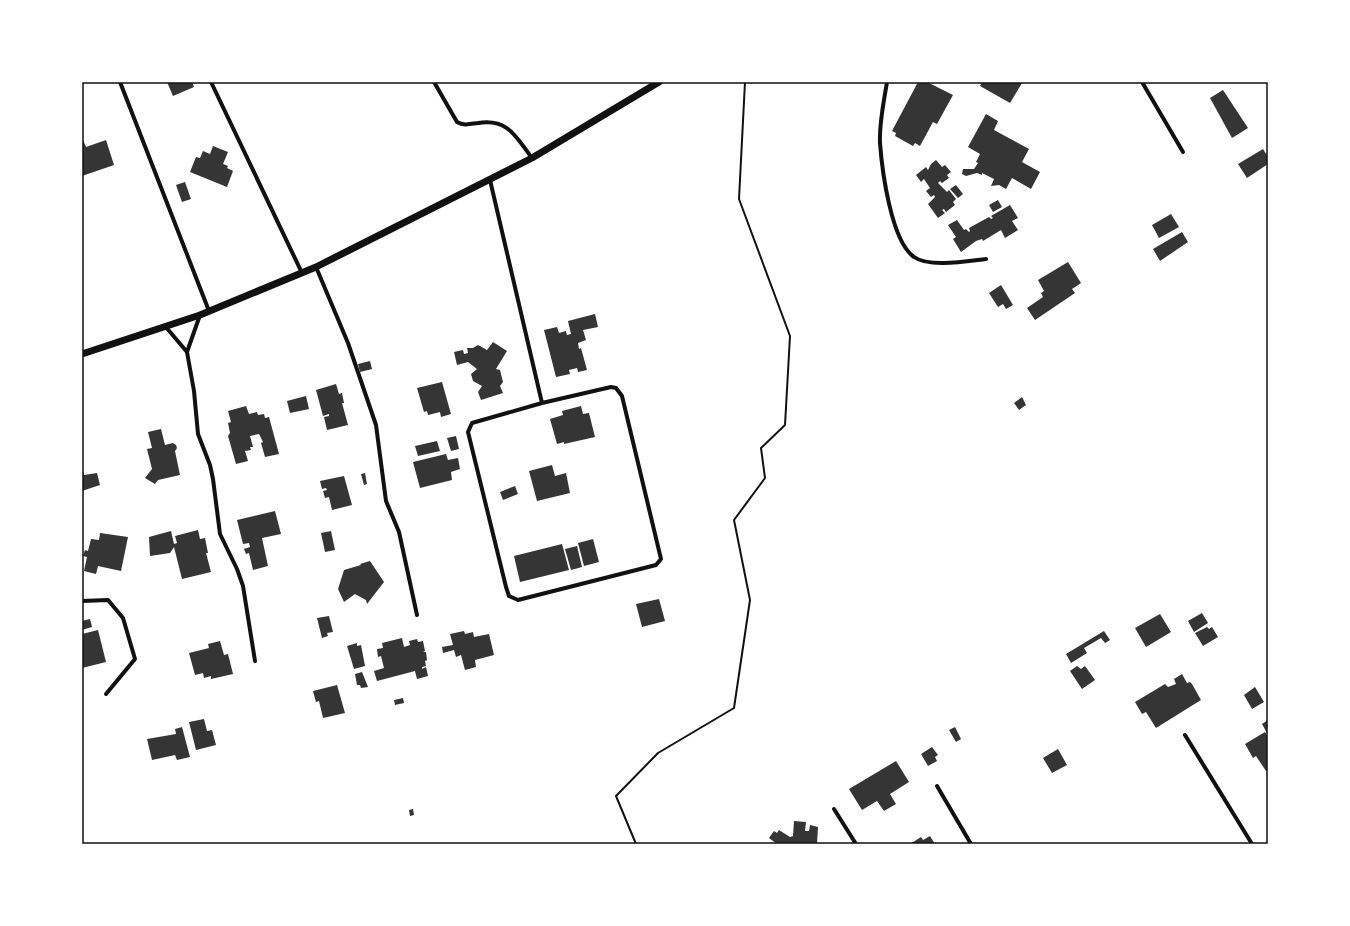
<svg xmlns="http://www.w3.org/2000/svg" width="1350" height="926" font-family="'Public Sans',sans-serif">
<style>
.building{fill:#353535}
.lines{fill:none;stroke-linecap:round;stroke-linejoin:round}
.path{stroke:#111;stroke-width:2}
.minor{stroke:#111;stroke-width:4}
.tertiary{stroke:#111;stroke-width:7}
.neatline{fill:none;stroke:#111;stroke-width:1.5}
</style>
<rect width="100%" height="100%" fill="#fff"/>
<!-- building -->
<g class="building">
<polygon points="167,82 192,82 194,87 173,96"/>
<polygon points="918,82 927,82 953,95 937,124 933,122 920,146 915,143 913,146 895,136 896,133 892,131"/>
<polygon points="982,82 1020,82 1022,83 1010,103 980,86"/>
<polygon points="1223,90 1248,128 1232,138 1210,98"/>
<polygon points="986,114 998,121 994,130 1029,149 1022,162 1040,172 1031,189 1012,178 1006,189 999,185 991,186 994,179 982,173 982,175 977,173 966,176 962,174 963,169 974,169 978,163 976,162 980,154 968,147"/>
<polygon points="83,140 86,147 106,140 114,165 82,176"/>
<polygon points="213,146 228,152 223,164 228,166 227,168 233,171 227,187 190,172 196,157 200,158 203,151 210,154"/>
<polygon points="1263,149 1268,157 1268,164 1247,178 1238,164"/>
<polygon points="936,160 942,167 945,165 951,172 947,175 949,178 942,183 940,181 938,183 947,192 949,190 956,199 953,202 955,205 946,212 944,209 942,210 945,213 938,218 928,204 935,197 934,195 931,197 926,191 930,188 924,179 921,182 916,175 926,167 928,170 931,164"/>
<polygon points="185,182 191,199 182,202 176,185"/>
<polygon points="956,185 963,194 958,198 950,189"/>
<polygon points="998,200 1002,207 993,212 989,205"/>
<polygon points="1010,205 1018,218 1012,221 1018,230 1005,238 1001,230 983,241 982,239 976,241 961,252 953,239 956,237 948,225 957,220 964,230 966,229 969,232 970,231 969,228 989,217 991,219 993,218 991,216"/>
<polygon points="1171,214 1179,227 1159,238 1152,225"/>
<polygon points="1182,232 1188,242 1160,261 1153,249"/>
<polygon points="1068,262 1081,283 1072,289 1075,293 1035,320 1027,308 1043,297 1041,293 1044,291 1038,280"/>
<polygon points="1001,285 1013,305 1006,309 1003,304 998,307 989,293"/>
<polygon points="595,314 598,327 583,330 586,340 578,343 579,349 581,348 587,370 578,372 577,368 569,370 570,374 556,377 544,330 557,327 559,333 566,331 567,335 571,334 568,321"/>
<polygon points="493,342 507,351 496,369 500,370 503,382 500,386 503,393 481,400 478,392 482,386 473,381 471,374 477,369 468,362 457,365 454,352 463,350 464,354 468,353 467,348 473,348 478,345 487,350"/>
<polygon points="370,361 372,369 360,372 358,364"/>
<polygon points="442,382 451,414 441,417 440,412 428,415 427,411 424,412 417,388"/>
<polygon points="336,384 339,394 342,393 344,403 342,403 348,425 327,430 324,417 329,416 329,414 323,416 316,390"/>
<polygon points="306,396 309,409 290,413 287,401"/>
<polygon points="1022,397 1026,405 1019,410 1014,403"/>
<polygon points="246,406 249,414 257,412 258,415 264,414 265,418 269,417 279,454 265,457 261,443 263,442 259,434 250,436 253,447 250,447 251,450 245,451 248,461 236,464 228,436 230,433 228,423 231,422 228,411"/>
<polygon points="581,406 583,414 589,413 595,437 564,444 564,442 557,444 550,419 563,415 562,411"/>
<polygon points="161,429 165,445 173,443 176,445 177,448 175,451 180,475 158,480 155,484 145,478 152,469 147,449 152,448 148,432"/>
<polygon points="456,436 459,449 451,451 447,438"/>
<polygon points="437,441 440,451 418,456 415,446"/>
<polygon points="446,454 448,460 458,458 460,469 451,472 452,480 420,488 413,462"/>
<polygon points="552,465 555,476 566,473 570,493 537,501 529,471"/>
<polygon points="82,467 84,475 97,473 100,485 82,491"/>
<polygon points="365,473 367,484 364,485 361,474"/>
<polygon points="344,476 352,505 332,510 329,497 325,498 323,491 327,490 326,488 322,489 320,481"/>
<polygon points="515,486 518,494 503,500 500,492"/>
<polygon points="275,511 281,534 262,538 268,566 253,570 249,553 246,554 244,549 250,547 249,543 243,544 237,520"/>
<polygon points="198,530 200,539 205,538 208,553 206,553 211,572 182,579 174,547 170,553 150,556 149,537 171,531 174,544 177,543 175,536"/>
<polygon points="331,531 335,550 325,552 321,533"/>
<polygon points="100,533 128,537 121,571 98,566 96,574 84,571 87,557 83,556 85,550 88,551 91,539 99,540"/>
<polygon points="593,539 599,562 584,566 578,543"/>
<polygon points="562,544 569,570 520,582 514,556"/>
<polygon points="577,546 582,567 571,570 565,549"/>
<polygon points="370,561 384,582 367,604 366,600 355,594 344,602 338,589 344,570 361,565 360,564"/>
<polygon points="659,599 665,621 642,627 636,604"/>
<polygon points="1202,613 1208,623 1194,632 1188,621"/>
<polygon points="1160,614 1171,632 1146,647 1135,628"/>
<polygon points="329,616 333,632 327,633 328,636 322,638 317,618"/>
<polygon points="90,619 92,627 82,630 82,621"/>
<polygon points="1207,627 1209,629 1212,627 1218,637 1203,646 1195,633"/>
<polygon points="98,630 106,662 82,668 82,634"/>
<polygon points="464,631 465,634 473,632 474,637 489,634 494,655 475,660 476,667 465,670 461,655 456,657 454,650 443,653 442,647 453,645 450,634"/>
<polygon points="1104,631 1110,640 1105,643 1101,638 1084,648 1087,653 1071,663 1066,654"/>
<polygon points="402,638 404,647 410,645 409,641 417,639 418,642 423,641 425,651 423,652 426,652 427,660 425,661 426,666 422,667 422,669 426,667 428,676 417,679 415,671 377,681 374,671 384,668 381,656 378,657 377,649 383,648 382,643"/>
<polygon points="220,641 224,655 228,654 233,674 211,679 211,676 204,678 203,673 195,675 189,653 209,648 208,644"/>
<polygon points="357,643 357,646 361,645 365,666 354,669 347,646"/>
<polygon points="1077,666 1081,669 1085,666 1095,680 1082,689 1070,671"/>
<polygon points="362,672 368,687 361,688 360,685 357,685 355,674"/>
<polygon points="1182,674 1187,683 1190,682 1192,684 1201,700 1156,728 1146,712 1142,714 1135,702 1165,684 1168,687 1176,684 1174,679"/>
<polygon points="337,685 345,713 323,718 319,701 316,702 313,691"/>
<polygon points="1255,687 1264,702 1252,709 1244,695"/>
<polygon points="403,698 404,703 395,705 394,700"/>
<polygon points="204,719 207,731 212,730 216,745 196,750 189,722"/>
<polygon points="1268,720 1268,735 1262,724"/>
<polygon points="182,727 190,757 177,760 175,755 152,760 147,739 176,734 175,729"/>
<polygon points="955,727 961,739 956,742 949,730"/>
<polygon points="1265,732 1268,737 1268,770 1266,771 1256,756 1253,758 1245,744"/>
<polygon points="932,747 938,755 935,757 937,761 928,766 921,754"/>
<polygon points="1058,749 1067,765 1052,773 1043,758"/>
<polygon points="896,761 909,782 890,794 896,804 884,811 877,801 862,810 849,789"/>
<polygon points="413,809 414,815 410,816 409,810"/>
<polygon points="794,821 806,822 805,831 809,831 810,825 818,827 817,844 777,844 769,838 774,831 777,833 779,830 790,837 793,836"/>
<polygon points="930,836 935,844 910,844 921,837 923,840"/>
</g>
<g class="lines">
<!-- path -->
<polyline class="path" points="636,844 616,796 658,753 734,708 750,600 734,520 765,478 761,448 785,425 790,336 739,199 745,82"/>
<!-- minor -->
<g class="minor">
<polyline points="120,82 209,311"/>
<polyline points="211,82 302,273"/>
<path d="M434 82 457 122C464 126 470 124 478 123 508 118 516 137 532 158"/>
<path d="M887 82C884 101 879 123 880 143 882 170 891 241 914 257 929 268 968 261 986 259"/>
<polyline points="1142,82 1183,152"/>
<polyline points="490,180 542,403 611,387 616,388 622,396 661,559 656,565 518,600 509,596 506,587 468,432 472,423 542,403"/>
<polyline points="316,267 348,343 376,425 386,501 399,532 417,615"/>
<polyline points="200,315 187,352 194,391 198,434 210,465 213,479 220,534 237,569 243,586 255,661"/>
<polyline points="165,326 187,352"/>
<polyline points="82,601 108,600 123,618 135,659 106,694"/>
<polyline points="1185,735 1252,844"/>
<polyline points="937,786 971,844"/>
<polyline points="834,809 856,844"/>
</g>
<!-- tertiary -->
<polyline class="tertiary" points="82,354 200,315 316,267 532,158 659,82"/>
</g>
<!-- border -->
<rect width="1350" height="926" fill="none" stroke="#ffffff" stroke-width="166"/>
<rect x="83" y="83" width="1184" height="760" class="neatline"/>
</svg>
